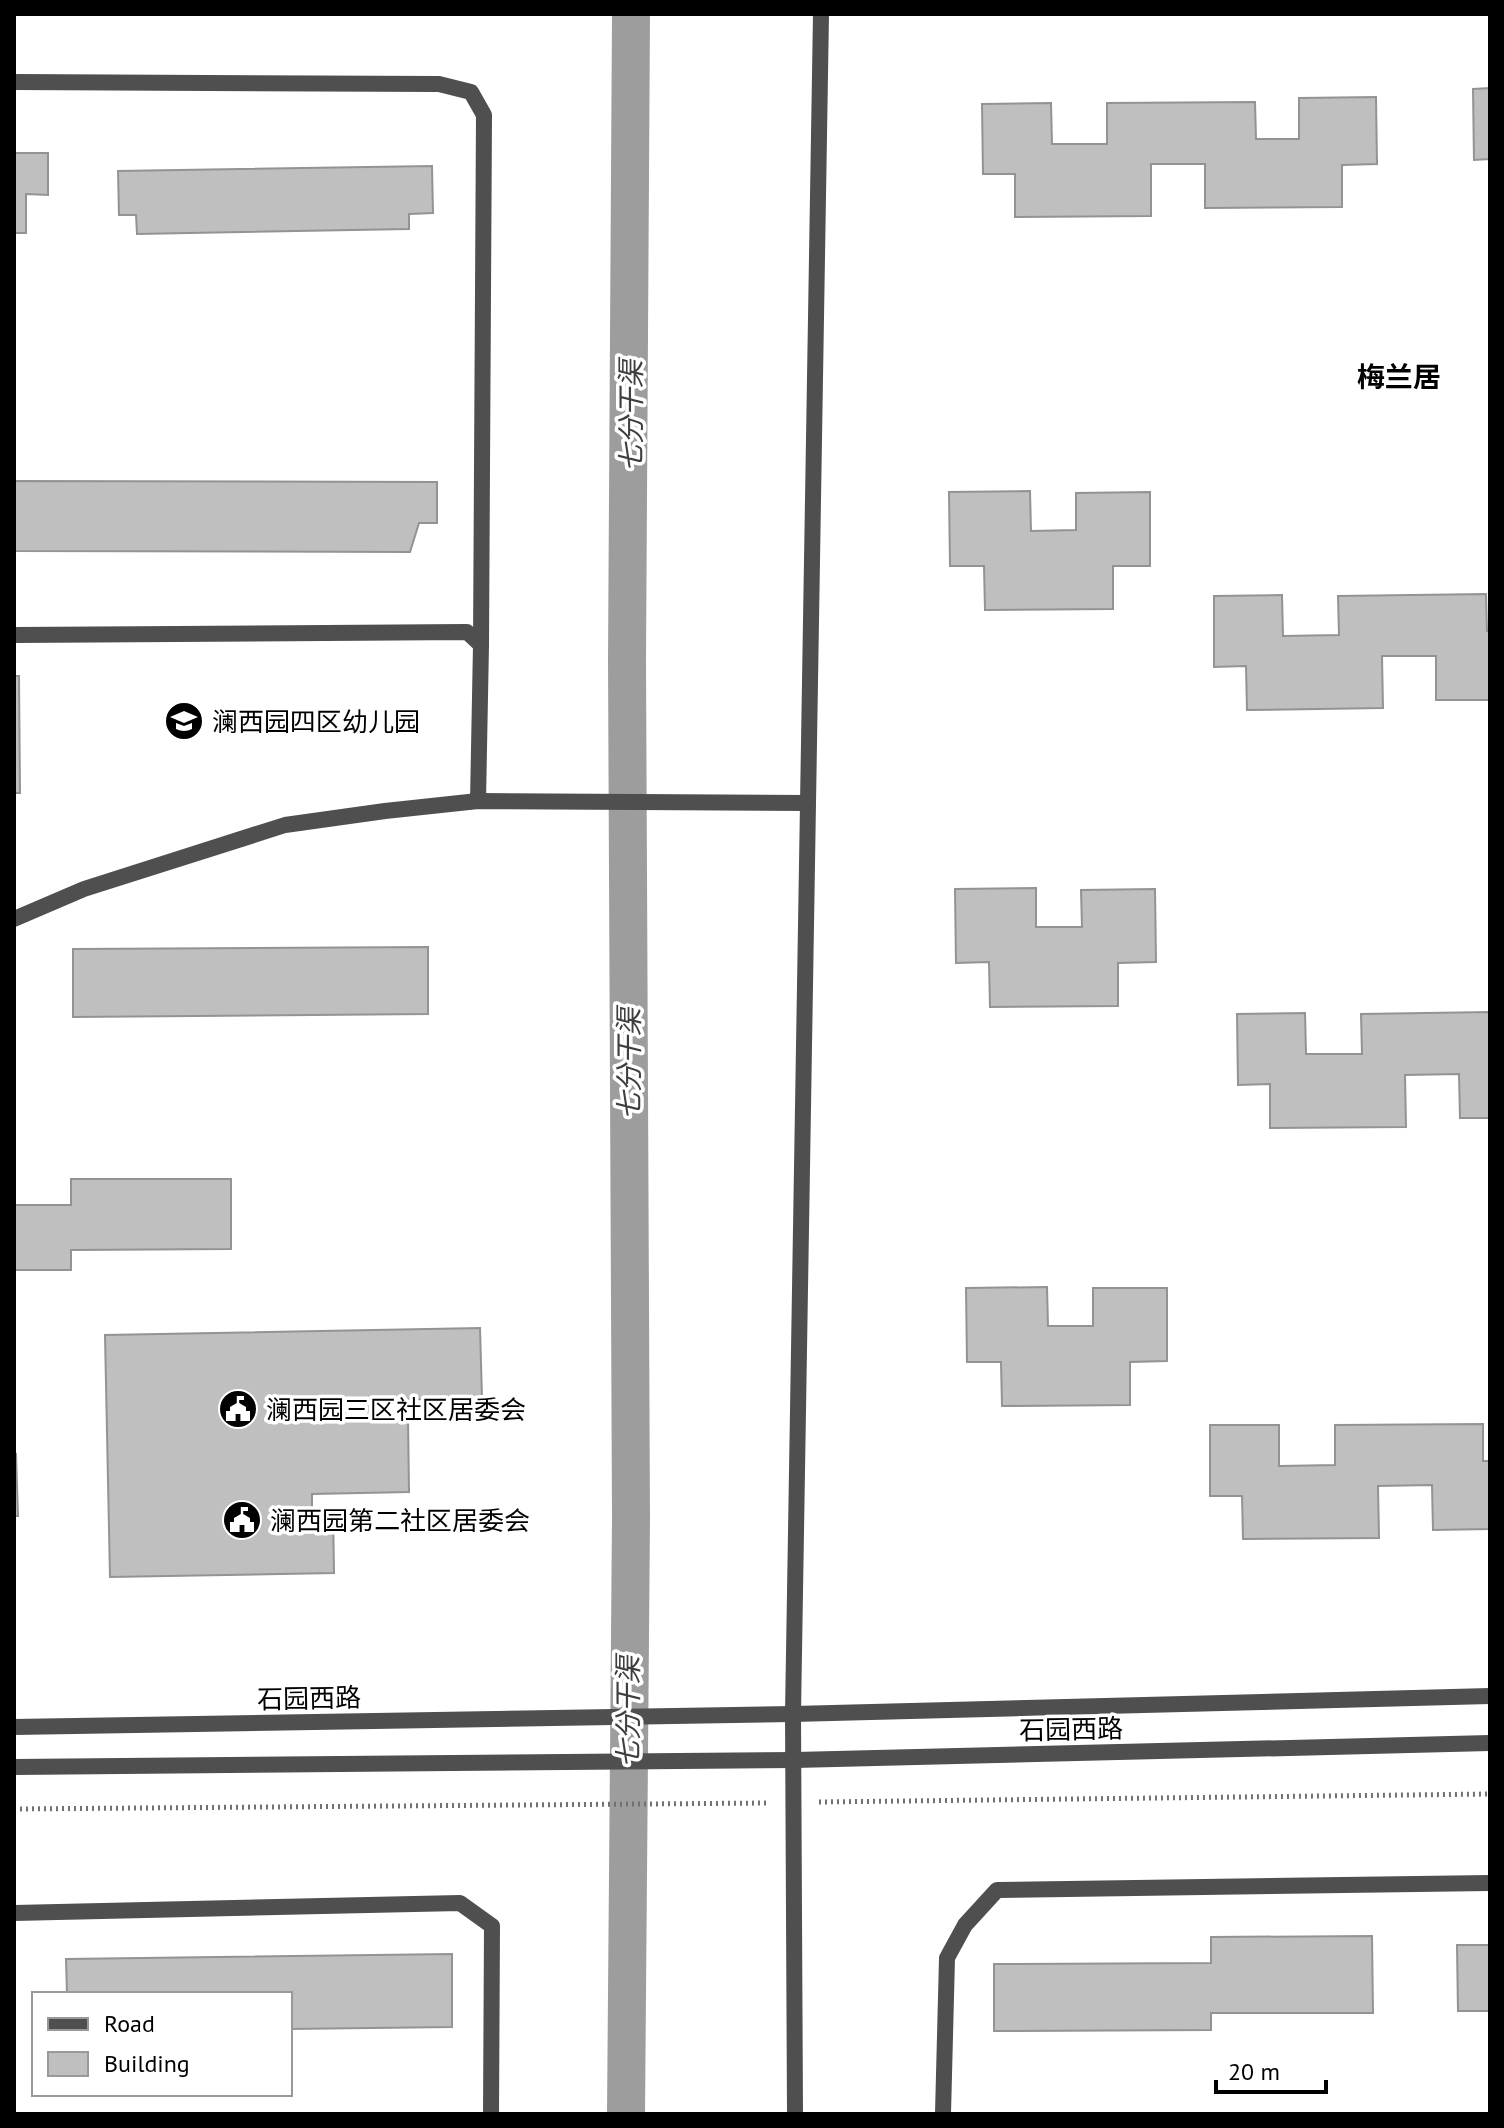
<svg xmlns="http://www.w3.org/2000/svg" width="1504" height="2128" font-family="'PT Sans','Noto Sans SC',sans-serif">
<style>
.lines{fill:none;stroke-linecap:round;stroke-linejoin:round}
.canal{stroke:#9d9d9d;stroke-width:38}
.building{fill:#bfbfbf;stroke:#939393;stroke-width:2}
.path{stroke:#717171;stroke-width:5;stroke-dasharray:2 4;stroke-linecap:butt}
.minor{stroke:#4f4f4f;stroke-width:16}
.tertiary{stroke:#4f4f4f;stroke-width:16}
.labels{text-anchor:middle;dominant-baseline:central;stroke-width:7;stroke-linejoin:round;paint-order:stroke}
.poi-label{font-size:26px;fill:#000;stroke:#fff;text-anchor:start}
.street-label{font-size:26px;fill:#000;stroke:#fff}
.neighbourhood-label{font-size:28px;font-weight:bold;fill:#000;stroke:#fff}
.water-label{font-size:28px;font-style:italic;fill:#3e3e3e;stroke:#fff}
</style>
<rect width="100%" height="100%" fill="#fff"/>
<g class="lines">
<!-- canal -->
<polyline class="canal" points="626,2114 631,1517 627,659 631,14"/>
</g>
<!-- building -->
<g class="building">
<polygon points="1490,88 1490,159 1474,160 1473,89"/>
<polygon points="1376,97 1377,164 1342,165 1342,207 1205,208 1205,164 1151,164 1151,216 1015,217 1015,174 983,174 982,104 1051,103 1052,144 1107,144 1107,103 1255,102 1256,139 1299,139 1299,98"/>
<polygon points="14,153 48,153 48,195 26,194 26,233 14,233"/>
<polygon points="432,166 433,213 409,214 409,229 137,234 136,215 119,215 118,171"/>
<polygon points="14,481 437,482 437,523 419,523 410,552 14,551"/>
<polygon points="1030,491 1031,531 1076,530 1076,493 1150,492 1150,566 1113,566 1113,609 985,610 984,566 950,566 949,492"/>
<polygon points="1486,594 1487,631 1490,631 1490,700 1436,700 1436,656 1382,656 1383,708 1247,710 1246,666 1214,667 1214,596 1282,595 1283,636 1339,635 1338,596"/>
<polygon points="14,676 19,676 20,793 14,793"/>
<polygon points="1036,888 1036,927 1082,927 1081,890 1155,889 1156,962 1118,963 1118,1006 990,1007 989,962 956,963 955,889"/>
<polygon points="428,947 428,1014 73,1017 73,949"/>
<polygon points="1490,1012 1490,1118 1460,1118 1459,1074 1405,1075 1406,1127 1270,1128 1270,1084 1238,1085 1237,1014 1305,1013 1306,1054 1362,1054 1361,1014"/>
<polygon points="71,1179 231,1179 231,1249 71,1250 71,1270 14,1270 14,1205 71,1205"/>
<polygon points="1047,1287 1048,1326 1093,1326 1093,1288 1167,1288 1167,1361 1130,1362 1130,1405 1002,1406 1001,1362 967,1362 966,1288"/>
<polygon points="480,1328 482,1398 382,1400 383,1418 408,1418 409,1492 312,1494 312,1513 333,1512 334,1573 110,1577 105,1335"/>
<polygon points="1483,1424 1483,1461 1490,1461 1490,1529 1433,1530 1432,1485 1378,1486 1379,1538 1243,1539 1242,1496 1210,1496 1210,1425 1279,1425 1279,1466 1335,1465 1335,1425"/>
<polygon points="14,1454 16,1454 18,1516 14,1516"/>
<polygon points="1372,1936 1373,2013 1211,2013 1211,2030 994,2031 994,1964 1211,1963 1211,1937"/>
<polygon points="1457,1945 1490,1945 1490,2011 1458,2011"/>
<polygon points="452,1954 452,2027 290,2029 290,1994 67,1994 66,1959"/>
</g>
<g class="lines">
<!-- path -->
<g class="path">
<polyline points="819,1802 1490,1794"/>
<polyline points="14,1809 769,1803"/>
</g>
<!-- minor -->
<g class="minor">
<polyline points="14,82 439,84 471,92 484,115 481,645"/>
<polyline points="14,635 467,632 481,645 478,801"/>
<polyline points="14,919 84,889 285,825 385,811 478,801 808,803"/>
<polyline points="14,1913 460,1903 492,1926 491,2114"/>
<polyline points="943,2114 947,1958 965,1925 997,1890 1490,1883"/>
</g>
<!-- tertiary -->
<g class="tertiary">
<polyline points="14,1727 793,1714 1490,1696"/>
<polyline points="14,1767 795,1760 1490,1743"/>
<polyline points="795,2114 793,1714 821,14"/>
</g>
</g>
<!-- icons -->
<defs>
<g id="school-disc" transform="scale(2)"><circle r="9.5" fill="#000" stroke="#fff"/><path d="M0-5L7-2L0 1L-7-2ZM-4 1L0 2.5L4 1V4Q0 6-4 4Z" fill="#fff"/></g>
<g id="civic-disc" transform="scale(2)"><circle r="9.5" fill="#000" stroke="#fff"/><path d="M-.6-6.5H3V-4.5H.6V-3L4-1V1h2V6H-6V1h2V-1L-.6-3ZM-1.2 2.5V6h2.4V2.5Z" fill="#fff"/></g>
</defs>
<g fill-rule="evenodd">
<use href="#school-disc" x="184" y="721"/>
<use href="#civic-disc" x="238" y="1409"/>
<use href="#civic-disc" x="242" y="1520"/>
</g>
<g class="labels">
<!-- poi labels -->
<g class="poi-label">
<text x="212" y="721">澜西园四区幼儿园</text>
<text x="266" y="1409">澜西园三区社区居委会</text>
<text x="270" y="1520">澜西园第二社区居委会</text>
</g>
<!-- street labels -->
<g class="street-label">
<text transform="translate(309 1698) rotate(-1)">石园西路</text>
<text transform="translate(1071 1729) rotate(-1)">石园西路</text>
</g>
<!-- neighbourhood labels -->
<g class="neighbourhood-label">
<text x="1399" y="376">梅兰居</text>
</g>
<!-- water labels -->
<g class="water-label">
<text transform="translate(630 416) rotate(-90)">七分干渠</text>
<text transform="translate(628 1064) rotate(-90)">七分干渠</text>
<text transform="translate(627 1712) rotate(-90)">七分干渠</text>
</g>
</g>
<!-- border -->
<rect width="1504" height="2128" fill="none" stroke="#000000" stroke-width="32"/>
<!-- legend -->
<rect x="32" y="1992" width="260" height="104" fill="#ffffff" stroke="#999999" stroke-width="2"/>
<rect x="48" y="2018" width="40" height="12" fill="#4f4f4f" stroke="#999999" stroke-width="2"/>
<text x="104" y="2032" font-size="24" fill="#000000">Road</text>
<rect x="48" y="2052" width="40" height="24" fill="#bfbfbf" stroke="#999999" stroke-width="2"/>
<text x="104" y="2072" font-size="24" fill="#000000">Building</text>
<!-- scale -->
<path d="M1216 2080v12h110v-12" fill="none" stroke="#000000" stroke-width="4"/>
<text x="1228" y="2080" font-size="24" fill="#000000" stroke="#ffffff" stroke-width="6" paint-order="stroke">20 m</text>
</svg>
